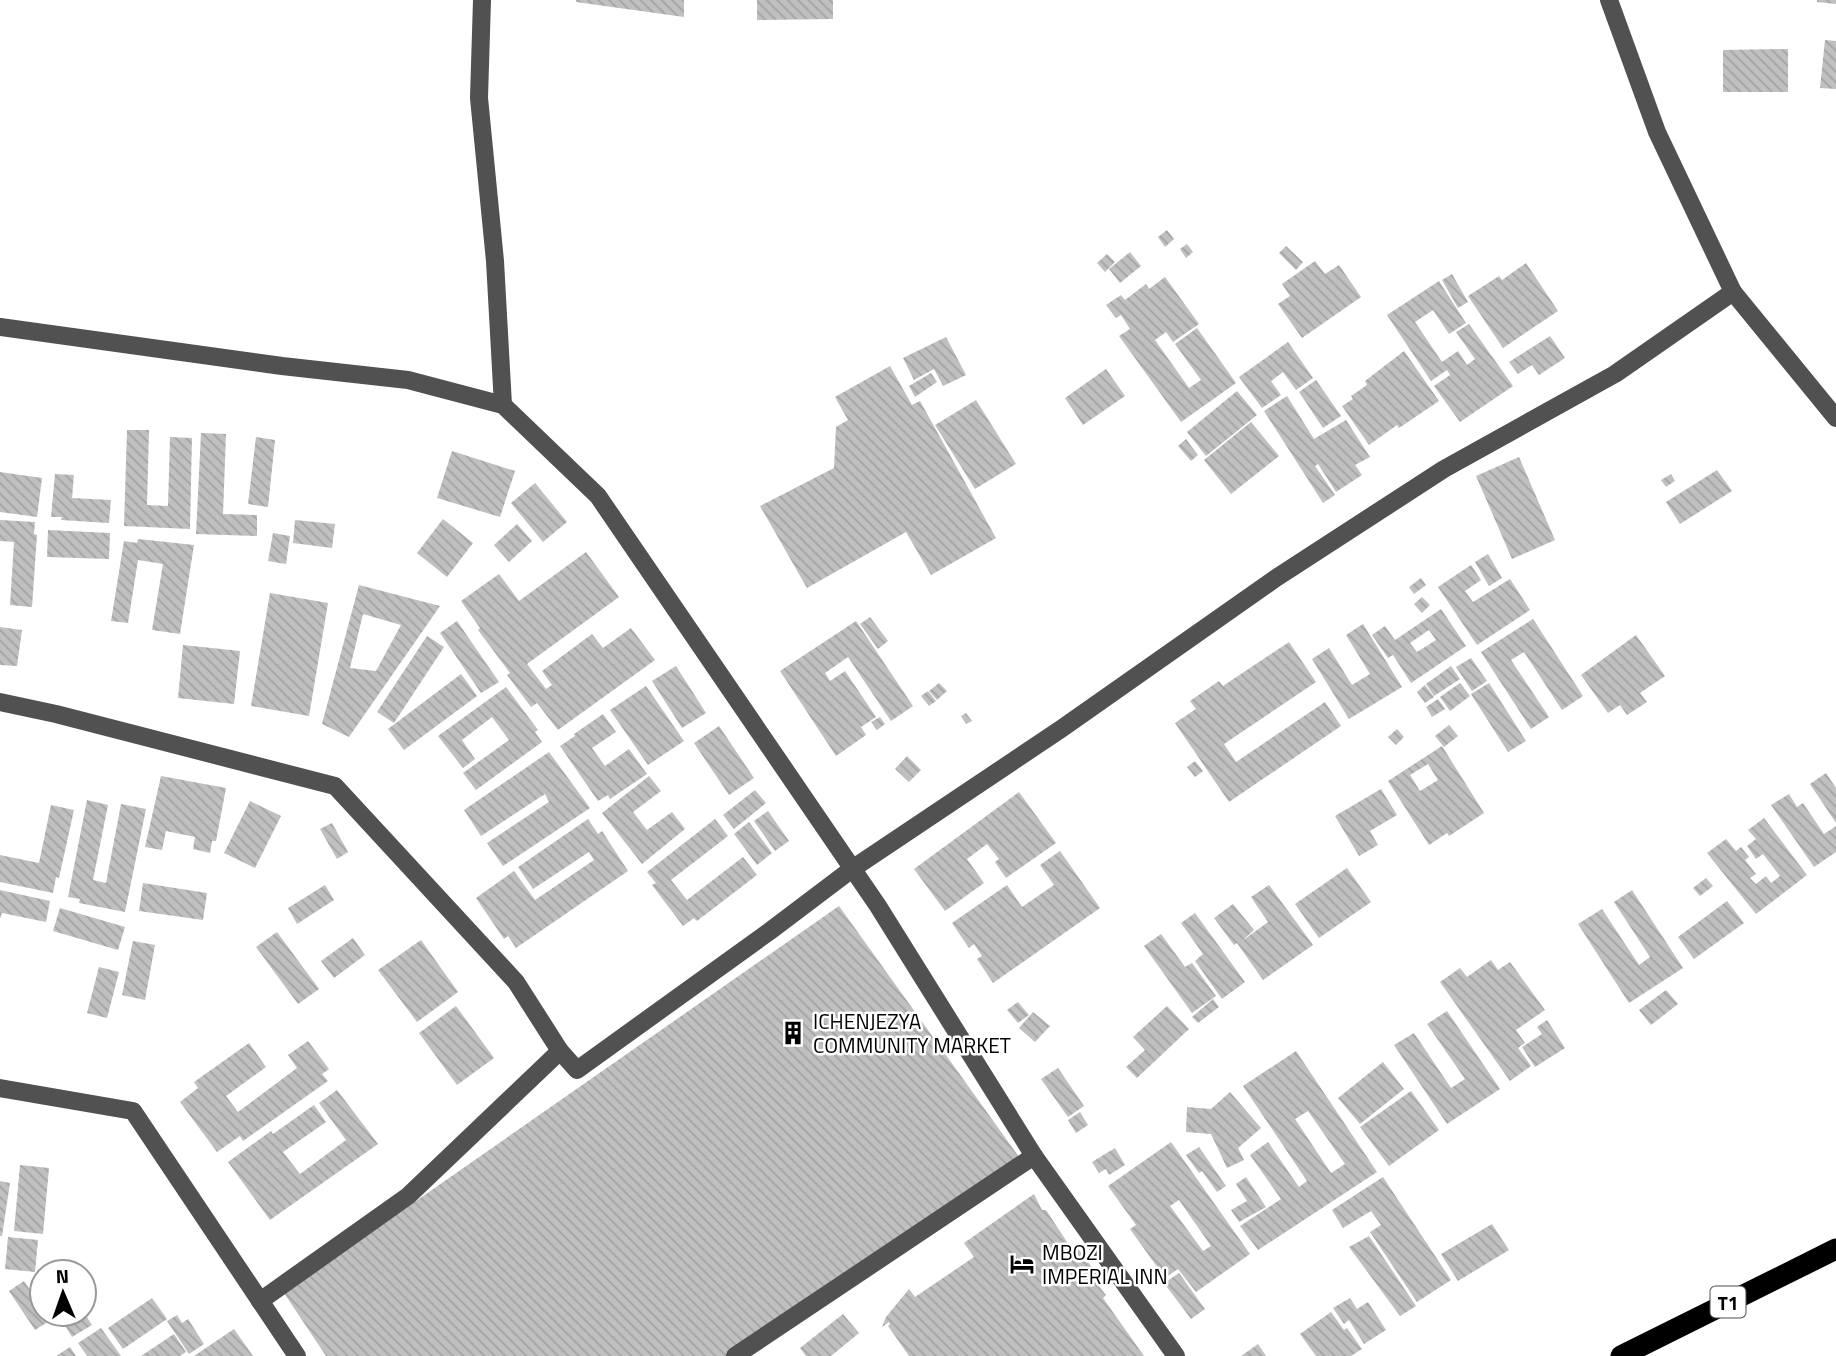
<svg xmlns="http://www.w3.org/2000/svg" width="1836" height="1356" font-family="'Titillium Web',sans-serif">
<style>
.building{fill:url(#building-back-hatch);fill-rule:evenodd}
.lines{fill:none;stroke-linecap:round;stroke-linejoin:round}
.minor{stroke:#515151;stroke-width:18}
.highway{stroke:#000;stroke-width:21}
.labels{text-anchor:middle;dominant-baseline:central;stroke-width:5;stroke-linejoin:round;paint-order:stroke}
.shield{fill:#fff;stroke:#4c4c4c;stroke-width:2}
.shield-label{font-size:19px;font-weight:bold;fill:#000}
.poi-label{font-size:21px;fill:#000;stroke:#fff;text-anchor:start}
</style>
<defs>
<pattern id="building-back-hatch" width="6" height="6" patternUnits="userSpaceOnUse" patternTransform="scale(1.75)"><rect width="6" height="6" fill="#c0c0c0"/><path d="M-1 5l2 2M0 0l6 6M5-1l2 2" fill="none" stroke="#a3a3a3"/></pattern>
</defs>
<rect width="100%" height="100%" fill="#fff"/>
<!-- building -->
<g class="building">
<polygon points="576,0 684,0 684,17 576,2"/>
<polygon points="757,0 833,0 833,19 757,20"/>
<polygon points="1817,0 1836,0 1836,4 1817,2"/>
<polygon points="1825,40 1836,41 1836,89 1820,88"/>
<polygon points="1788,49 1788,92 1723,92 1723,50"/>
<polygon points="1167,230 1174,239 1165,247 1158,237"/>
<polygon points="1187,244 1193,252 1186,258 1180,249"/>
<polygon points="1286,246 1303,262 1296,270 1279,253"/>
<polygon points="1130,252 1141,266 1120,283 1109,269"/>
<polygon points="1107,254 1115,262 1105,272 1097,263"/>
<polygon points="1315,261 1325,274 1339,265 1361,297 1302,338 1278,304 1290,296 1282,284"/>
<polygon points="1526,263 1558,311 1503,348 1468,296 1499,276 1502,280"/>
<polygon points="1452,274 1468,302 1458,308 1442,280"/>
<polygon points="1165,277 1199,324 1173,342 1166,332 1155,340 1189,388 1201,380 1175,344 1197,328 1236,383 1181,422 1119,336 1130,329 1121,315 1116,318 1106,305 1121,295 1125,300 1146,284 1149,289"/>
<polygon points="1439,281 1466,323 1449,334 1433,310 1415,322 1442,362 1458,351 1467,365 1475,359 1456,332 1469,324 1513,386 1460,422 1434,386 1450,375 1447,370 1431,381 1387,315"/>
<polygon points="1550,336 1565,358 1539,375 1532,365 1518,374 1509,362"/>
<polygon points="946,337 966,375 943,386 934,369 914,380 903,358"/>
<polygon points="1288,342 1313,378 1296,390 1283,372 1271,381 1281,395 1262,408 1239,377"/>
<polygon points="1404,351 1439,401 1399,428 1397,425 1369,445 1342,406 1353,399 1351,396 1367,385 1365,381"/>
<polygon points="890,366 912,405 920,401 996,538 931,575 906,532 807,588 760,506 834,468 836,427 848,420 835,397"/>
<polygon points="1106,369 1125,396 1083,425 1065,398"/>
<polygon points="931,373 937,382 915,397 909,386"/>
<polygon points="1316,380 1341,416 1323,428 1299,392"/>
<polygon points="1237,391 1257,415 1206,456 1187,432"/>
<polygon points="1287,396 1314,439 1346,420 1370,457 1355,465 1362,475 1336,492 1318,464 1315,466 1335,495 1323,503 1264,411"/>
<polygon points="976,400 1016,464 975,489 935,425"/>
<polygon points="1251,422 1279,456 1231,494 1204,460"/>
<polygon points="127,430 149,430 147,505 168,506 170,437 192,438 190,529 124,526"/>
<polygon points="201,433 226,434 223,514 257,515 257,536 196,534"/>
<polygon points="256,437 275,440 268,507 248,504"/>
<polygon points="1186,439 1198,455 1191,461 1178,446"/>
<polygon points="452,451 515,471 500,517 437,498"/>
<polygon points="1519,457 1555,540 1512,559 1476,476"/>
<polygon points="1717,470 1732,491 1680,524 1666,502"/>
<polygon points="0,472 42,478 37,517 0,512"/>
<polygon points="55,474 74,475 72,498 111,500 109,523 61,520 62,517 51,517"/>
<polygon points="1671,474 1675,481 1666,487 1661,480"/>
<polygon points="535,483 567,522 543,542 511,503"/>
<polygon points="443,519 473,543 447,577 417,553"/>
<polygon points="0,520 35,522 34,534 37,535 32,607 10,605 14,542 0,541"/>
<polygon points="295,520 335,524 332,548 293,543"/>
<polygon points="517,524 532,541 509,562 494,545"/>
<polygon points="48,530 110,533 109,559 47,557"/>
<polygon points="273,533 290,536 286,564 268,561"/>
<polygon points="138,539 194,545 180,634 152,630 163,564 138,560 128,623 111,621 124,541 137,543"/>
<polygon points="586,552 619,597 527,664 546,689 552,685 542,671 592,634 603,648 631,628 655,660 558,730 537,703 531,707 507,675 510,673 478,630 480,628 461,601 499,574 519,601"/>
<polygon points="1488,554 1502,578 1489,586 1475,562"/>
<polygon points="1471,565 1481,580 1465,591 1473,602 1510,579 1530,610 1477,645 1438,587"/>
<polygon points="1421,578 1426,585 1414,594 1409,587"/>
<path d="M359 585 440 606 349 737 322 724ZM363 614 401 625 376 671 350 668Z"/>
<polygon points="270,593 328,603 309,716 251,706"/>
<polygon points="1422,597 1430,605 1422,613 1414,604"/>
<path d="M1441 609 1466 646 1411 683 1393 655 1388 658 1372 635 1385 626 1395 640ZM1429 630 1436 640 1417 652 1410 643Z"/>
<polygon points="870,617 888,641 878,649 860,624"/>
<polygon points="1533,619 1583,696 1562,710 1524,652 1511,660 1549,717 1531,729 1481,652"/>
<polygon points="457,621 499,682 481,693 440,633"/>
<polygon points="856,621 913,706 891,721 848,657 825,673 830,681 845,671 876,717 861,727 866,735 836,756 780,671"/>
<polygon points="1363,624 1402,687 1349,719 1312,659 1329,648 1352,685 1370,674 1346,635"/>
<polygon points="0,627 22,630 17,666 0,665"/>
<polygon points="1636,635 1665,676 1640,693 1647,702 1627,715 1620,705 1608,713 1581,675"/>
<polygon points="427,636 444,647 394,723 377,712"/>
<polygon points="1289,642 1316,682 1224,744 1236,762 1325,702 1341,726 1229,802 1175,723 1196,709 1190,701 1219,681 1223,686"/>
<polygon points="183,645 240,651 234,704 178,698"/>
<polygon points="1471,658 1487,681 1472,691 1456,667"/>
<polygon points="676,666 706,713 682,728 652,681"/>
<polygon points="1451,666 1460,679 1434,696 1426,684"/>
<polygon points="461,674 477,696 404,750 388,729"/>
<polygon points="939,683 947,691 937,700 929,691"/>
<polygon points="1460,683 1470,696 1450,711 1440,697"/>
<polygon points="1489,683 1526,741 1508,752 1471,694"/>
<polygon points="1425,685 1434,697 1425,703 1417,692"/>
<polygon points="646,686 684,741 648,765 610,710"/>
<polygon points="506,687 538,730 535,732 542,742 476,790 463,773 509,740 492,717 462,740 475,759 463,768 438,736"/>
<polygon points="928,691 936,701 929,706 921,696"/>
<polygon points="1438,699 1445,709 1432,717 1426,707"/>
<polygon points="966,713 972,721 966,724 961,716"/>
<polygon points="603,714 616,732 592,748 605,766 629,749 647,774 610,799 608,795 598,801 560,746 575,736 574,734"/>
<polygon points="880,717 885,724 877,730 871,722"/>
<polygon points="1449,725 1458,736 1444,747 1435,736"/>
<polygon points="719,726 754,778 729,795 694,743"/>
<polygon points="1397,729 1404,737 1396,745 1388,737"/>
<path d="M1442 746 1484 813 1449 836 1447 833 1429 845 1388 781ZM1428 764 1438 780 1420 791 1410 775Z"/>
<polygon points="549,752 590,808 503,866 487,843 549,802 545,794 481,836 464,810"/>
<polygon points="907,756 921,770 909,782 895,769"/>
<polygon points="1195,761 1203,771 1195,777 1187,767"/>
<polygon points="1826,773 1836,788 1836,823 1810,784"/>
<polygon points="161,776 226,788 216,841 212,841 210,853 193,849 195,837 166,831 162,850 145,847"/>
<polygon points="649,776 661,791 633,812 647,830 672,812 685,829 642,864 602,813"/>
<polygon points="1381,789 1397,815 1370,831 1378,845 1359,856 1335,816"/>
<polygon points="755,790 766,803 734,829 723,815"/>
<polygon points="1019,792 1056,843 1006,878 995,862 999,859 987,844 967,859 984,883 945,911 914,869"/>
<polygon points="1789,794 1797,807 1803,803 1824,834 1836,826 1836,852 1814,867 1771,805"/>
<polygon points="87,800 108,805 93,880 106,883 121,804 146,809 125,912 79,903 80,899 68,897"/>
<polygon points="250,801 281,816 255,868 224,853"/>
<polygon points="51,805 74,810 59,878 56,877 53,893 0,882 0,855 39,863"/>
<polygon points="768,811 789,841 775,851 754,821"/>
<polygon points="1764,818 1807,875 1756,914 1707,853 1726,839 1736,851 1741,847 1749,857 1745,860 1756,874 1750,878 1756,884 1766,876 1771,883 1780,876 1763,854 1756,859 1747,846 1756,839 1748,830"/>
<polygon points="588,819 598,834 602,831 628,871 516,948 508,936 504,939 476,898 514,871 535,900 594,860 589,852 533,889 518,867"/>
<polygon points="715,819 728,836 671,880 687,900 743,857 757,875 697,921 694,918 683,926 652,885 656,883 647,872"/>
<polygon points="749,822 772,853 757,865 734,834"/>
<polygon points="332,823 348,852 337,859 320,829"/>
<polygon points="1060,851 1100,908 993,983 977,959 982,956 974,944 969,948 952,923 1007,885 1022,907 1054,885 1040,865"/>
<polygon points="1347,868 1371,902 1319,938 1295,904"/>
<polygon points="1706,878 1713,886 1700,896 1693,888"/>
<polygon points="143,883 207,893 203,920 139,911"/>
<polygon points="325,885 334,900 297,924 288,908"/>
<polygon points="1269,885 1313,945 1263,980 1237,943 1234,945 1214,918 1233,904 1254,930 1242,941 1268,922 1251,897"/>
<polygon points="0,890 50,901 46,922 2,913 0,919"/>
<polygon points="1632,890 1683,968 1629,1003 1578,924 1602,909 1639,965 1650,957 1614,902"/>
<polygon points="1727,901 1744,923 1694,959 1678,937"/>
<polygon points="839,906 1022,1161 728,1356 326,1356 284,1293"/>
<polygon points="60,908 125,927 118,950 53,931"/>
<polygon points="1195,913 1245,982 1222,999 1195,961 1203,954 1181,923"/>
<polygon points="277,932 319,989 298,1004 256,947"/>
<polygon points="1161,934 1185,967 1192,963 1216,996 1192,1013 1144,946"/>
<polygon points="353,938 365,955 334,978 321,961"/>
<polygon points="421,940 458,992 417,1022 378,970"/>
<polygon points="133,941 155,945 145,1000 122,995"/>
<polygon points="1491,960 1498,970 1510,962 1545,1010 1516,1030 1525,1043 1518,1048 1531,1066 1510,1081 1440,982 1460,968 1467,977"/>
<polygon points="99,967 119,972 107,1018 87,1013"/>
<polygon points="1666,990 1678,1004 1651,1025 1639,1010"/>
<polygon points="1213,999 1219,1007 1198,1023 1192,1017"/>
<polygon points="1018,1002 1029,1015 1018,1023 1007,1010"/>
<polygon points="456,1006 494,1058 457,1085 419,1033"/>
<polygon points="1167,1006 1189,1029 1137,1078 1126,1067 1145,1050 1133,1037"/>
<polygon points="1447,1011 1500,1089 1447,1124 1394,1045 1414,1033 1451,1088 1465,1079 1427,1024"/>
<polygon points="1033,1012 1050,1026 1035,1042 1019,1028"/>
<polygon points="1547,1020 1565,1048 1535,1067 1522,1047 1542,1034 1537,1027"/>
<polygon points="308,1041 329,1069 322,1074 328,1081 243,1141 240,1136 217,1152 180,1102 198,1088 194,1082 249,1043 266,1067 226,1096 238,1112 297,1068 288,1055"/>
<path d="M1296 1051 1377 1172 1258 1250 1240 1226 1281 1199 1250 1155 1268 1142 1299 1187 1307 1181 1243 1086ZM1308 1111 1345 1164 1331 1173 1295 1119Z"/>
<polygon points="1383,1062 1404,1089 1360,1124 1338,1098"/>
<polygon points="1058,1068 1084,1106 1068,1117 1041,1079"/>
<polygon points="337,1090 378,1144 270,1220 228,1162 271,1131 273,1134 314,1105 326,1122 283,1152 300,1174 346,1140 319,1103"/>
<polygon points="1411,1091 1439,1130 1389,1166 1360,1127"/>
<polygon points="1230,1092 1261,1128 1238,1148 1244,1160 1227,1168 1211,1134 1186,1132 1187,1107 1211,1109"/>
<polygon points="1080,1112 1088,1125 1076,1133 1068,1120"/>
<path d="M1171 1142 1250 1254 1196 1292 1178 1269 1165 1278 1130 1229 1136 1225 1108 1186ZM1179 1200 1211 1246 1203 1251 1170 1206Z"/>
<polygon points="1199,1147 1226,1186 1217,1192 1202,1171 1199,1173 1186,1155"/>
<polygon points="1115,1148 1125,1165 1109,1175 1106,1169 1099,1173 1092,1162"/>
<polygon points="20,1165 49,1168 43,1234 14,1231"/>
<polygon points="1246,1177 1266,1207 1239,1222 1231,1210 1247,1201 1236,1184"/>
<polygon points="1383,1177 1451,1280 1417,1302 1370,1232 1381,1225 1371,1211 1343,1228 1332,1210"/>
<polygon points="0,1181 10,1183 2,1236 0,1236"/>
<polygon points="1034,1194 1042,1210 1046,1210 1069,1245 1067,1246 1070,1251 1076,1246 1103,1282 1098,1285 1106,1295 1103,1298 1144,1356 909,1356 888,1326 890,1324 889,1322 882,1327 886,1317 909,1289 915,1297 974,1257 964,1243"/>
<polygon points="1492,1224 1509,1250 1458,1281 1441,1254"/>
<polygon points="1369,1236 1416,1306 1400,1316 1349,1247"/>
<polygon points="8,1237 38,1240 35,1272 5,1269"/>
<polygon points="1179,1273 1205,1309 1191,1319 1164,1283"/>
<polygon points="24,1281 42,1307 42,1314 47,1314 51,1320 35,1330 9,1291"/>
<polygon points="152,1298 167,1319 123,1349 108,1328"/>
<polygon points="1350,1298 1357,1309 1368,1302 1386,1330 1364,1344 1349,1320 1344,1324 1333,1308"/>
<polygon points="1331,1312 1344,1330 1347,1328 1362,1349 1351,1356 1316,1356 1300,1334"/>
<polygon points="58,1314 85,1314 92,1325 72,1337"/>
<polygon points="843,1314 859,1333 831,1356 806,1356 800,1348"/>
<polygon points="177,1315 182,1323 188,1319 204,1344 189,1354 167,1321"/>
<polygon points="101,1328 121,1356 87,1356 78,1343"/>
<polygon points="234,1329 253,1356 194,1356"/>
<polygon points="174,1334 186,1352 180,1356 141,1356"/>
<polygon points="1258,1344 1266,1356 1241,1356"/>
<polygon points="70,1347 76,1356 56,1356"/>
</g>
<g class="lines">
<!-- minor -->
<g class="minor">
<polyline points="482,0 479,98 495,261 503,405"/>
<polyline points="1609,0 1657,132 1733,292 1836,418"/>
<polyline points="0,327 282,366 408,380 503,405 598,496 878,906 1034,1156 1176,1356"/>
<polyline points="0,702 56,714 335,786 516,982 560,1051"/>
<polyline points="0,1088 133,1111 297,1356"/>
<polyline points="260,1301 408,1196 560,1051 577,1070 770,931 852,869 1061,729 1276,578 1444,469 1615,374 1733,292"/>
<polyline points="735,1356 1034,1156"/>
</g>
<!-- highway -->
<polyline class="highway" points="1621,1356 1836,1249"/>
</g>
<!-- icons -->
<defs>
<g id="building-bare" transform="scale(1.89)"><path d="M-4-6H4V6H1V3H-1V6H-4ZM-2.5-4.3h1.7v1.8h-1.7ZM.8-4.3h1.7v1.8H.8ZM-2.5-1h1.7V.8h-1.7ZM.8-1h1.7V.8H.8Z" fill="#000" stroke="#fff" stroke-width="2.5" paint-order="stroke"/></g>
<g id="hotel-bare" transform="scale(1.89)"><path d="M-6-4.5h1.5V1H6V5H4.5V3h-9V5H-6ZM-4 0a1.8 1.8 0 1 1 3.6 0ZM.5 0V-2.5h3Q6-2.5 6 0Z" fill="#000" stroke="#fff" stroke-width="2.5" paint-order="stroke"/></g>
</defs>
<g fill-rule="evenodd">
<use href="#building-bare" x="793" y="1033"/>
<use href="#hotel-bare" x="1022" y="1264"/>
</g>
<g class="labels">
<!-- shield labels -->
<rect class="shield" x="1710.5" y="1286.5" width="35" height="31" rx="5"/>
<g class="shield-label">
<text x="1728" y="1302">T1</text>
</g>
<!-- poi labels -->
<g class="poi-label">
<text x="813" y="1021">ICHENJEZYA<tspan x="813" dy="24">COMMUNITY MARKET</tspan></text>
<text x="1042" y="1252">MBOZI<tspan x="1042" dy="24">IMPERIAL INN</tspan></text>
</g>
</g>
<!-- north arrow -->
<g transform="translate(63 1293) rotate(358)"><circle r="33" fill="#ffffff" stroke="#999999" stroke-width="2"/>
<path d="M0-5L12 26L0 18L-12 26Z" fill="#000000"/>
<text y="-10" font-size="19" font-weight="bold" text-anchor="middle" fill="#000000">N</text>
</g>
</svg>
